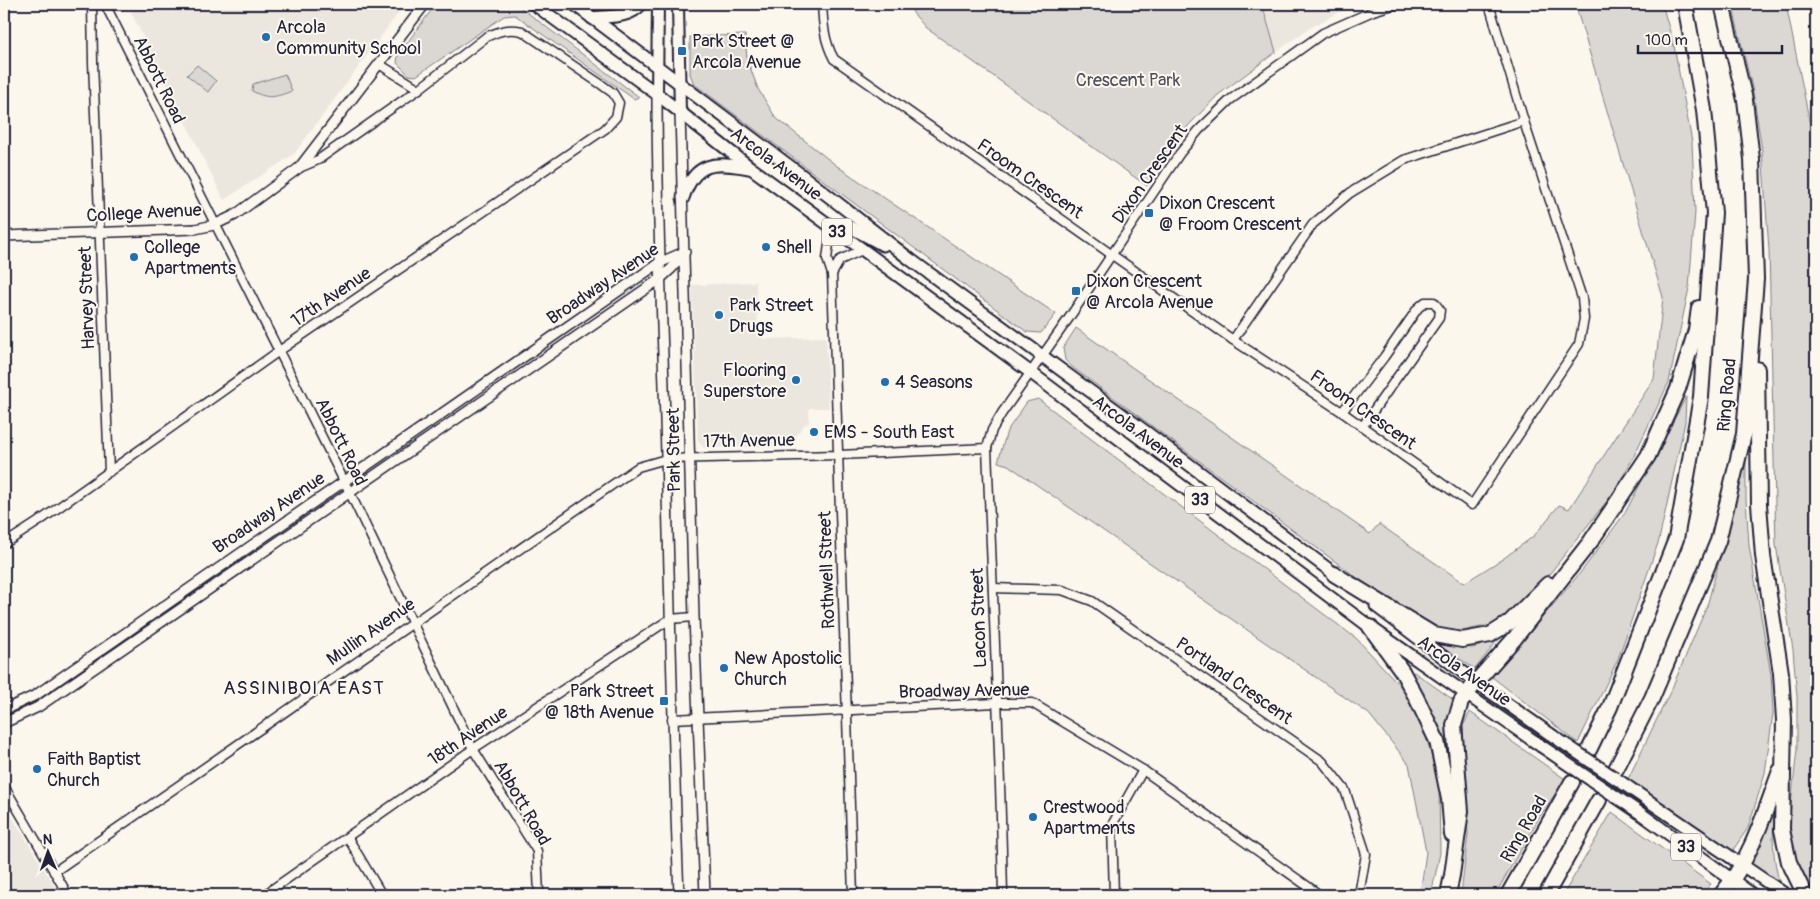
<svg xmlns="http://www.w3.org/2000/svg" width="1820" height="899" font-family="Pangolin,sans-serif">
<style>
.built{fill:#ebe7df}
.green{fill:#dbd8d3;stroke:#7e7d87}
.lines{fill:none;stroke-linecap:round;stroke-linejoin:round}
.minor-casing{stroke:#22223b;stroke-width:11}
.tertiary-casing{stroke:#22223b;stroke-width:12}
.secondary-casing{stroke:#22223b;stroke-width:14}
.primary-casing{stroke:#22223b;stroke-width:15}
.motorway-casing{stroke:#22223b;stroke-width:18}
.minor{stroke:#fbf7ec;stroke-width:8}
.tertiary{stroke:#fbf7ec;stroke-width:9}
.secondary{stroke:#fbf7ec;stroke-width:10}
.primary{stroke:#fbf7ec;stroke-width:11}
.motorway{stroke:#fbf7ec;stroke-width:14}
.primary-bridge-casing{stroke:#22223b;stroke-width:15;stroke-linecap:butt}
.primary-bridge{stroke:#fbf7ec;stroke-width:11}
.poi-dot{fill:#1f6fb2;stroke:#fbf7ec;stroke-width:2}
.labels{text-anchor:middle;dominant-baseline:central;stroke-width:4;stroke-linejoin:round;paint-order:stroke}
.shield{fill:#fbf7ec;stroke:#636270;stroke-width:1}
.shield-label{font-size:16px;font-weight:bold;fill:#22223b}
.poi-label{font-size:18px;fill:#22223b;stroke:#fbf7ec;text-anchor:start}
.street-label{font-size:18px;fill:#22223b;stroke:#fbf7ec}
.park-label{font-size:18px;fill:#505061;stroke:#fbf7ec}
.neighbourhood-label{font-size:19px;letter-spacing:1px;fill:#22223b;stroke:#fbf7ec}
</style>
<rect width="100%" height="100%" fill="#fbf7ec"/>
<filter id="ink" filterUnits="userSpaceOnUse"><feTurbulence type="fractalNoise" baseFrequency=".02" numOctaves="2"/><feDisplacementMap in="SourceGraphic" scale="10" xChannelSelector="R" yChannelSelector="G"/><feConvolveMatrix kernelMatrix="1 2 1 2 8 2 1 2 1" color-interpolation-filters="sRGB"/></filter>
<g filter="url(#ink)">
<!-- built -->
<g class="built">
<polygon points="127,4 405,4 294,154 224,200"/>
<polygon points="1262,4 1364,4 1339,12 1308,29 1276,52"/>
<polygon points="756,282 758,330 762,331 764,333 764,339 826,337 829,408 809,408 809,422 803,426 789,446 704,448 698,440 692,285"/>
<polygon points="4,804 60,895 4,895"/>
</g>
<!-- green -->
<g class="green">
<polygon points="436,4 516,4 639,97 634,99 515,15 504,16 416,76 409,75 397,63 398,55"/>
<polygon points="910,4 1262,4 1276,52 1218,95 1188,126 1147,186 926,28 913,13"/>
<polygon points="1575,4 1662,4 1674,46 1692,142 1695,212 1689,288 1669,382 1632,460 1614,492 1551,572 1517,607 1495,624 1462,631 1441,629 1375,591 1072,367 1065,360 1063,348 1076,328 1370,534 1379,524 1464,583 1504,558 1534,536 1559,505 1569,509 1654,379 1663,297"/>
<polygon points="1732,4 1786,4 1816,154 1816,895 1803,880 1791,848 1790,814 1797,749 1797,697 1793,650 1776,545 1769,250 1762,150 1753,92"/>
<polygon points="745,35 747,59 758,89 776,118 837,166 1056,314 1041,333 1027,332 694,84 690,74 690,37"/>
<polygon points="197,65 216,81 208,92 187,75"/>
<path d="M285 74 292 91C275 97 269 100 252 91L253 84Z"/>
<polygon points="1686,397 1685,422 1659,540 1618,659 1578,743 1492,677 1581,572 1625,513"/>
<polygon points="1038,399 1357,639 1405,691 1426,736 1439,785 1440,853 1431,895 1420,895 1426,852 1409,764 1369,714 1008,465 998,462 1007,431 1027,402"/>
<polygon points="1743,457 1746,459 1746,499 1749,545 1771,675 1773,713 1765,773 1748,828 1733,850 1628,779 1672,688 1707,606 1728,528"/>
<polygon points="1494,641 1497,641 1475,669 1439,645 1473,648"/>
<path d="M1414 672 1455 701 1449 714 1450 755H1447C1438 724 1428 701 1411 673Z"/>
<polygon points="1470,712 1565,779 1539,818 1495,895 1461,895 1468,834 1463,726"/>
<path d="M1775 805C1772 836 1772 855 1780 885L1747 861Z"/>
<polygon points="1612,812 1711,884 1701,895 1563,895"/>
</g>
<g class="lines">
<!-- minor casing -->
<g class="minor-casing">
<g id="minor">
<polyline points="92,4 93,62 109,472"/>
<polyline points="105,4 350,493 473,749 537,851 539,895"/>
<path d="M822 4C823 23 824 41 834 59L1233 340 1342 412 1472 505 1579 344 1584 319 1582 298 1526 128 1489 4"/>
<polyline points="379,64 419,89"/>
<polyline points="840,233 829,244 827,259 832,274 853,895"/>
<polyline points="832,274 840,260 862,250"/>
<polyline points="1233,340 1313,224 1350,193 1404,160 1524,121"/>
<polyline points="1342,412 1384,357 1418,308 1425,302 1434,302 1440,310 1439,318 1362,427"/>
<path d="M4 544 38 522 279 351 605 129 616 117 619 103 613 93 602 85 522 31C508 28 499 31 486 37L419 89 318 160 299 168"/>
<polyline points="993,588 1062,590 1092,601 1322,761 1345,790 1366,854 1359,895"/>
<polyline points="672,719 996,703 1032,703 1143,770 1320,895"/>
<polyline points="4,786 68,895"/>
<polyline points="348,838 382,895"/>
<polyline points="54,872 638,467 666,459 839,455 987,448"/>
<polyline points="264,895 473,749 670,619 694,617"/>
<path d="M1003 895C1000 746 993 597 987 448L992 430 1002 413 1069 318 1180 153 1199 130 1230 100 1323 33 1373 11 1396 4"/>
<polyline points="1114,895 1112,825 1143,770"/>
</g>
</g>
<!-- tertiary casing -->
<g class="tertiary-casing">
<g id="tertiary">
<path d="M657 94C657 215 663 335 666 456 670 603 673 749 679 895"/>
<polyline points="680,113 694,617 705,895"/>
<polyline points="4,236 195,229 214,225 235,215 299,168 425,4"/>
<polyline points="4,710 36,695 659,263 682,253"/>
<polyline points="4,723 38,707 660,279 672,268 685,252"/>
</g>
</g>
<!-- secondary casing -->
<g class="secondary-casing">
<g id="secondary">
<polyline points="678,4 680,113"/>
<polyline points="657,94 658,4"/>
</g>
</g>
<!-- primary casing -->
<g class="primary-casing">
<g id="primary">
<polyline points="534,4 657,94 751,168 1030,372 1370,627 1541,746"/>
<polyline points="574,4 804,177 911,260 1146,432 1340,578"/>
<path d="M592 18C609 16 630 18 641 4"/>
<path d="M683 198C695 161 714 162 749 168"/>
<polyline points="840,233 846,228 850,227 883,245"/>
<polyline points="1376,606 1476,682 1550,734"/>
<polyline points="1615,778 1786,895"/>
<polyline points="1640,813 1753,895"/>
</g>
</g>
<!-- motorway casing -->
<g class="motorway-casing">
<g id="motorway">
<polyline points="1757,369 1759,504 1763,556 1781,673 1784,720 1782,830 1789,862 1805,895"/>
<polyline points="1334,574 1434,635 1462,640 1490,635 1509,623 1548,584"/>
<polyline points="1370,627 1402,671 1416,697 1437,741 1449,799 1452,835"/>
<polyline points="1589,750 1610,707 1676,539 1701,397 1714,213 1704,110 1685,4"/>
<polyline points="1616,769 1652,698 1718,541 1744,434 1756,279 1752,159 1745,100 1722,4"/>
<polyline points="1448,895 1452,875 1461,811 1454,725 1461,702 1476,682 1515,638 1591,541 1648,456 1678,389 1696,330 1699,308"/>
<polyline points="1508,895 1572,782"/>
<polyline points="1546,895 1599,800"/>
<path d="M1721 895C1751 859 1764 815 1780 771"/>
</g>
</g>
<!-- minor -->
<use href="#minor" class="minor"/>
<!-- tertiary -->
<use href="#tertiary" class="tertiary"/>
<!-- secondary -->
<use href="#secondary" class="secondary"/>
<!-- primary -->
<use href="#primary" class="primary"/>
<!-- motorway -->
<use href="#motorway" class="motorway"/>
<!-- primary-bridge casing -->
<g class="primary-bridge-casing">
<g id="primary-bridge">
<polyline points="1550,734 1615,778"/>
<polyline points="1541,746 1640,813"/>
</g>
</g>
<!-- primary-bridge -->
<use href="#primary-bridge" class="primary-bridge"/>
</g>
</g>
<!-- markers -->
<g class="poi-dot">
<circle cx="266" cy="37" r="5"/>
<rect x="677" y="46" width="10" height="10" rx="2.5"/>
<rect x="1144" y="208" width="10" height="10" rx="2.5"/>
<circle cx="766" cy="247" r="5"/>
<circle cx="134" cy="257" r="5"/>
<rect x="1071" y="286" width="10" height="10" rx="2.5"/>
<circle cx="719" cy="315" r="5"/>
<circle cx="796" cy="380" r="5"/>
<circle cx="885" cy="382" r="5"/>
<circle cx="814" cy="432" r="5"/>
<circle cx="724" cy="668" r="5"/>
<rect x="659" y="696" width="10" height="10" rx="2.5"/>
<circle cx="37" cy="769" r="5"/>
<circle cx="1033" cy="817" r="5"/>
</g>
<g class="labels">
<!-- shield labels -->
<g class="shield">
<rect x="822" y="218.5" width="30" height="27" rx="4"/>
<rect x="1185" y="486.5" width="30" height="27" rx="4"/>
<rect x="1671" y="833.5" width="30" height="27" rx="4"/>
</g>
<g class="shield-label">
<text x="837" y="232">33</text>
<text x="1200" y="500">33</text>
<text x="1686" y="847">33</text>
</g>
<!-- poi labels -->
<g class="poi-label">
<text x="276" y="27">Arcola<tspan x="276" dy="21">Community School</tspan></text>
<text x="692" y="41">Park Street @<tspan x="692" dy="21">Arcola Avenue</tspan></text>
<text x="1159" y="203">Dixon Crescent<tspan x="1159" dy="21">@ Froom Crescent</tspan></text>
<text x="144" y="247">College<tspan x="144" dy="21">Apartments</tspan></text>
<text x="776" y="247">Shell</text>
<text x="1086" y="281">Dixon Crescent<tspan x="1086" dy="21">@ Arcola Avenue</tspan></text>
<text x="729" y="305">Park Street<tspan x="729" dy="21">Drugs</tspan></text>
<text x="786" y="370" text-anchor="end">Flooring<tspan x="786" dy="21">Superstore</tspan></text>
<text x="895" y="382">4 Seasons</text>
<text x="824" y="432">EMS - South East</text>
<text x="734" y="658">New Apostolic<tspan x="734" dy="21">Church</tspan></text>
<text x="654" y="691" text-anchor="end">Park Street<tspan x="654" dy="21">@ 18th Avenue</tspan></text>
<text x="47" y="759">Faith Baptist<tspan x="47" dy="21">Church</tspan></text>
<text x="1043" y="807">Crestwood<tspan x="1043" dy="21">Apartments</tspan></text>
</g>
<!-- street labels -->
<g class="street-label">
<text transform="translate(159 80) rotate(64)">Abbott Road</text>
<text transform="translate(776 164) rotate(37)">Arcola Avenue</text>
<text transform="translate(1150 174) rotate(-55)">Dixon Crescent</text>
<text transform="translate(1030 179) rotate(35)">Froom Crescent</text>
<text transform="translate(144 213) rotate(-3)">College Avenue</text>
<text transform="translate(603 284) rotate(-34)">Broadway Avenue</text>
<text transform="translate(331 297) rotate(-34)">17th Avenue</text>
<text transform="translate(87 298) rotate(-92)">Harvey Street</text>
<text transform="translate(1727 395) rotate(-85)">Ring Road</text>
<text transform="translate(1363 410) rotate(35)">Froom Crescent</text>
<text transform="translate(1138 432) rotate(37)">Arcola Avenue</text>
<text transform="translate(749 441) rotate(-1)">17th Avenue</text>
<text transform="translate(341 442) rotate(64)">Abbott Road</text>
<text transform="translate(674 450) rotate(-91)">Park Street</text>
<text transform="translate(269 513) rotate(-34)">Broadway Avenue</text>
<text transform="translate(827 570) rotate(-92)">Rothwell Street</text>
<text transform="translate(979 618) rotate(-92)">Lacon Street</text>
<text transform="translate(371 632) rotate(-35)">Mullin Avenue</text>
<text transform="translate(1464 671) rotate(35)">Arcola Avenue</text>
<text transform="translate(1234 681) rotate(35)">Portland Crescent</text>
<text transform="translate(964 691) rotate(-1)">Broadway Avenue</text>
<text transform="translate(468 736) rotate(-34)">18th Avenue</text>
<text transform="translate(522 803) rotate(60)">Abbott Road</text>
<text transform="translate(1524 829) rotate(-60)">Ring Road</text>
</g>
<!-- park labels -->
<g class="park-label">
<text x="1128" y="80">Crescent Park</text>
</g>
<!-- neighbourhood labels -->
<g class="neighbourhood-label">
<text x="304" y="688">ASSINIBOIA EAST</text>
</g>
</g>
<!-- margin -->
<rect width="1820" height="899" fill="none" stroke="#fbf7ec" stroke-width="20"/>
<rect x="10" y="10" width="1800" height="879" fill="none" stroke="#22223b" stroke-width="2" filter="url(#ink)"/>
<!-- north arrow -->
<g transform="translate(48 852) rotate(358)" stroke="#fbf7ec" stroke-width="4" paint-order="stroke">
<path d="M0-4L9 19L0 12L-9 19Z" fill="#22223b"/>
<text y="-8" font-size="14" font-weight="bold" text-anchor="middle" fill="#22223b">N</text>
</g>
<!-- scale -->
<path d="M1638 45v8h144v-8" fill="none" stroke="#22223b" stroke-width="2.5"/>
<text x="1645" y="45" font-size="15" fill="#22223b" stroke="#fbf7ec" stroke-width="4" paint-order="stroke">100 m</text>
</svg>
